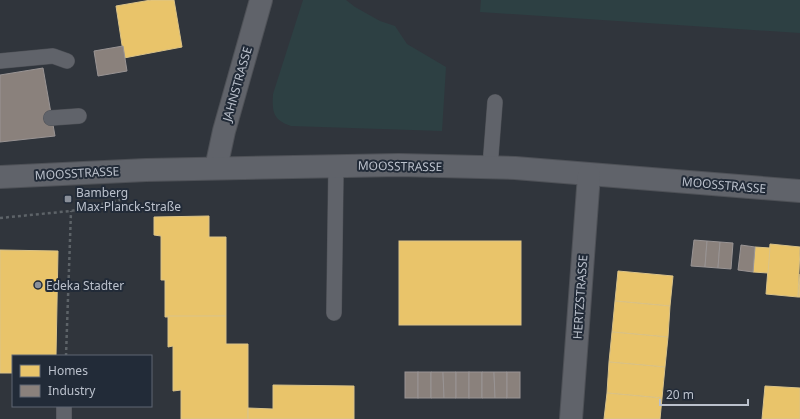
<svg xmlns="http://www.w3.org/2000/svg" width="800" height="419" font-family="'Noto Sans',sans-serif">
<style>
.green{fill:#2d4043}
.homes{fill:#e9c46a;stroke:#dbc387}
.industry{fill:#8a817c;stroke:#999494}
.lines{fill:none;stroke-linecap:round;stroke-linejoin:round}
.service-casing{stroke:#4e5157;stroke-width:16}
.minor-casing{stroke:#4e5157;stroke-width:24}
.path{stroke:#5d6368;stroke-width:2.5;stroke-dasharray:3 3;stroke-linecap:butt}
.service{stroke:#60636a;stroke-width:15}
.minor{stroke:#60636a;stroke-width:22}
.poi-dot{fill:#8a909a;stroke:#222b38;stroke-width:1.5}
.labels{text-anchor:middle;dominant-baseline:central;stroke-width:4;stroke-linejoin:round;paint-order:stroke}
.street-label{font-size:12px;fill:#bbc1cc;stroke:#222b38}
.poi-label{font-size:12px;fill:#bbc1cc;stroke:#222b38;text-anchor:start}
</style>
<rect width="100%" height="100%" fill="#30353c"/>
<!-- green -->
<g class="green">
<path d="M303 0H346L355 7 380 21 395 26 407 44 446 67 442 131 291 126C273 120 272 112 273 94Z"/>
<polygon points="481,0 800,0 800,33 480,12"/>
</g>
<!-- homes -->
<g class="homes">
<polygon points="151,0 174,0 182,47 124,58 116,6"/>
<polygon points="209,216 209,237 226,237 226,316 165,317 165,280 161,280 161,236 154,235 154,217"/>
<rect x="399" y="241" width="122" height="84"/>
<polygon points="770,244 800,247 798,297 766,294"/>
<polygon points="755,247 770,248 768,273 753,272"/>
<polygon points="0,250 58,251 56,356 13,356 13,373 0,373"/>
<polygon points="618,271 673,276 670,306 615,301"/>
<polygon points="800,274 800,297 798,297"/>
<polygon points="615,301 670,306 668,337 612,332"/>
<polygon points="168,316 226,316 226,344 248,344 248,419 181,419 181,390 173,391 173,346 168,347"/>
<polygon points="612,332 668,337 665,367 609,362"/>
<polygon points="609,362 665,367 662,398 607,393"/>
<polygon points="273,385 354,386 354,419 248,419 248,408 273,409"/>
<polygon points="765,386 800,388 800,419 762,419"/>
<polygon points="607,393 662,398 660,419 604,419"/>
</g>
<!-- industry -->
<g class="industry">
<polygon points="123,46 127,71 98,76 94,51"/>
<polygon points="43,68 55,136 0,142 0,75"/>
<polygon points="694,240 707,241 705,267 691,266"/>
<polygon points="707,241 720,242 718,268 705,267"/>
<polygon points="720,242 733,243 731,269 718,268"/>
<polygon points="741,245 755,247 753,272 738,270"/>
<rect x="405" y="372" width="13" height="26"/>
<rect x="418" y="372" width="13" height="26"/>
<polygon points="431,372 443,372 444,398 431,398"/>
<polygon points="443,372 456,372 456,398 444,398"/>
<rect x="456" y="372" width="13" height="26"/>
<rect x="469" y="372" width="13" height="26"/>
<polygon points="482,372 494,372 495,398 482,398"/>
<polygon points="494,372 507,372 507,398 495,398"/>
<rect x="507" y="372" width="13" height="26"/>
</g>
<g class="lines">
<!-- service casing -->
<g class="service-casing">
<g id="service">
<polyline points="0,61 53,56 67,61"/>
<polyline points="51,118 79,116"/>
<polyline points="490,167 495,102"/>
<polyline points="334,313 336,165"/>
<polyline points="64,419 64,406"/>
</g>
</g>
<!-- minor casing -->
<g class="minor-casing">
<g id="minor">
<polyline points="216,168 224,131 261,0"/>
<polyline points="0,177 146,170 399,165 515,168 800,191"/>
<polyline points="571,419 589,175"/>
</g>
</g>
<!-- path -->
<g class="path">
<polyline points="0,218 71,211 124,199"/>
<polyline points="66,356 71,211"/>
</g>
<!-- service -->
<use href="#service" class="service"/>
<!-- minor -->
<use href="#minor" class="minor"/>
</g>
<!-- markers -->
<g class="poi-dot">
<rect x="64" y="195" width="8" height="8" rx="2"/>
<circle cx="38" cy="285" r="4"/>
</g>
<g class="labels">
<!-- street labels -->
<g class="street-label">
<text transform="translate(237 84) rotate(-74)">JAHNSTRASSE</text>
<text transform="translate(400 166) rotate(1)">MOOSSTRASSE</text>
<text transform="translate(77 173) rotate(-3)">MOOSSTRASSE</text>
<text transform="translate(724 185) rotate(5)">MOOSSTRASSE</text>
<text transform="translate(580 297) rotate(-86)">HERTZSTRASSE</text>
</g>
<!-- poi labels -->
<g class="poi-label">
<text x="76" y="192">Bamberg<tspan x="76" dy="14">Max-Planck-Straße</tspan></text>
<text x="46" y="285">Edeka Stadter</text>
</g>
</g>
<!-- legend -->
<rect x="12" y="355" width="140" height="52" fill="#222b38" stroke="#5f6773"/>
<rect x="20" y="365" width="20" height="12" fill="#e9c46a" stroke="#5f6773"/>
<text x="48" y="375" font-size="12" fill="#bbc1cc">Homes</text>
<rect x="20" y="385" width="20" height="12" fill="#8a817c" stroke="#5f6773"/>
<text x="48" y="395" font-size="12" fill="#bbc1cc">Industry</text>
<!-- scale -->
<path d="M660 399v6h88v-6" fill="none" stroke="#bbc1cc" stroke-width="2"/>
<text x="666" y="399" font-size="12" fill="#bbc1cc" stroke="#222b38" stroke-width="3" paint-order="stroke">20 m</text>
</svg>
